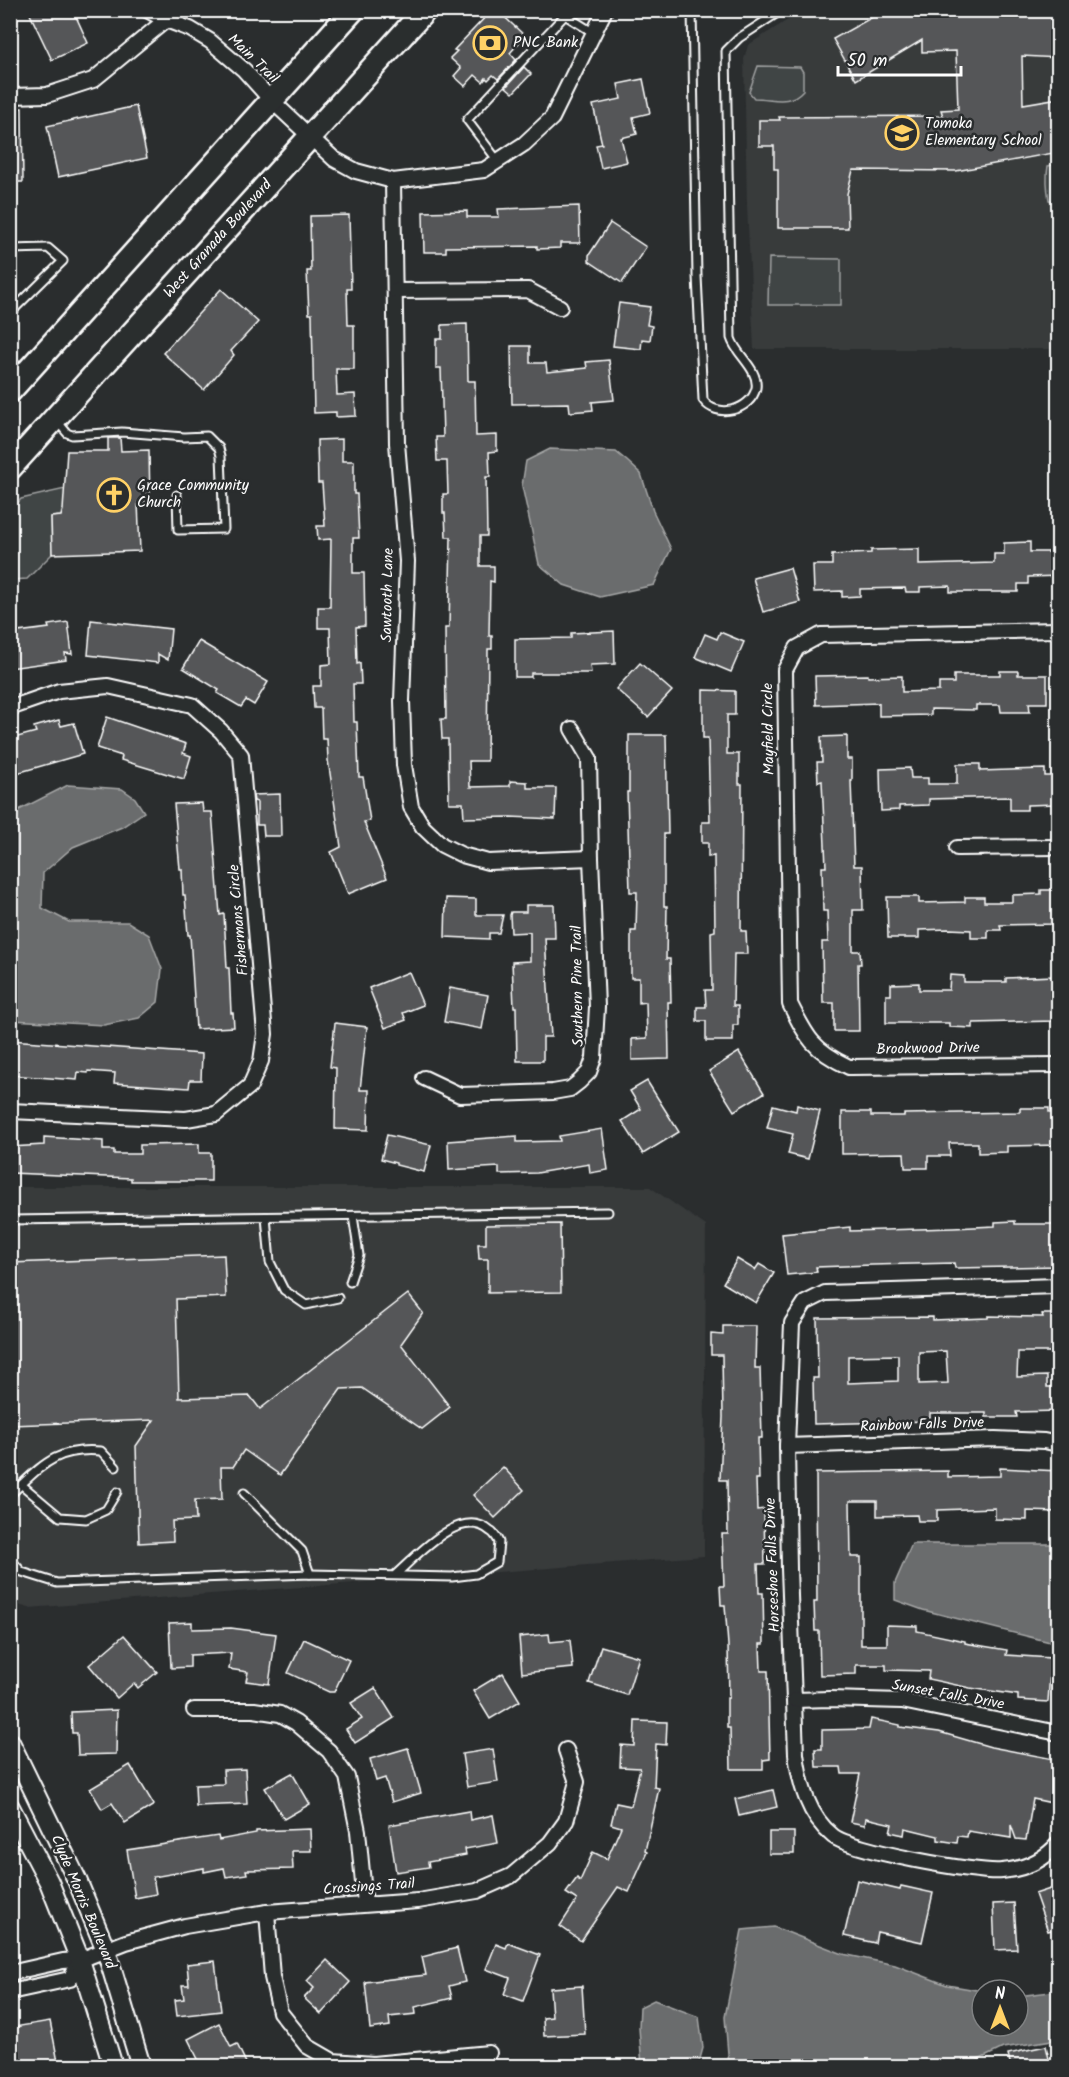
<svg xmlns="http://www.w3.org/2000/svg" width="1069" height="2077" font-family="Kalam,sans-serif">
<style>
.built{fill:#373a3b}
.green{fill:#414445;stroke:#a0a2a2;stroke-width:1.5}
.water{fill:#6a6c6d;stroke:#a6a7a7;stroke-width:1.5}
.building{fill:#555758;stroke:#fff;stroke-width:1.5;fill-rule:evenodd}
.lines{fill:none;stroke-linecap:round;stroke-linejoin:round}
.service-casing{stroke:#fff;stroke-width:11}
.minor-casing{stroke:#fff;stroke-width:18}
.tertiary-casing{stroke:#fff;stroke-width:22}
.primary-casing{stroke:#fff;stroke-width:27}
.service{stroke:#2a2d2e;stroke-width:7}
.minor{stroke:#2a2d2e;stroke-width:14}
.tertiary{stroke:#2a2d2e;stroke-width:18}
.primary{stroke:#2a2d2e;stroke-width:22}
.labels{text-anchor:middle;dominant-baseline:central;stroke-width:5;stroke-linejoin:round;paint-order:stroke}
.poi-label{font-size:15px;fill:#fff;stroke:#2a2d2e;text-anchor:start}
.street-label{font-size:15px;fill:#fff;stroke:#2a2d2e}
</style>
<rect width="100%" height="100%" fill="#2a2d2e"/>
<filter id="ink" filterUnits="userSpaceOnUse"><feTurbulence type="fractalNoise" baseFrequency=".0167" numOctaves="2"/><feDisplacementMap in="SourceGraphic" scale="12" xChannelSelector="R" yChannelSelector="G"/><feConvolveMatrix kernelMatrix="1 2 1 2 8 2 1 2 1" color-interpolation-filters="sRGB"/></filter>
<g filter="url(#ink)">
<!-- built -->
<g class="built">
<polygon points="802,11 1058,11 1058,349 754,349 747,206 744,59 748,45"/>
<polygon points="10,1187 650,1187 706,1226 704,1556 29,1608 11,1603"/>
</g>
<!-- green -->
<g class="green">
<path d="M758 66 800 67 803 72V90C789 106 773 98 754 98L749 92Z"/>
<path d="M1058 164V201L1049 200C1047 189 1046 177 1048 166Z"/>
<polygon points="769,258 841,259 841,305 768,305"/>
<polygon points="65,489 78,509 62,510 61,516 51,517 52,554 27,579 11,580 11,511 21,499"/>
</g>
<!-- water -->
<g class="water">
<polygon points="550,449 616,452 627,461 641,474 653,511 671,549 654,585 600,597 564,585 539,564 522,486 526,461"/>
<polygon points="68,785 122,789 135,798 144,812 122,827 73,847 43,873 42,908 69,922 128,922 149,935 162,969 158,1002 139,1018 104,1025 11,1020 11,814"/>
<polygon points="912,1544 1058,1544 1058,1644 923,1610 895,1600 895,1583"/>
<polygon points="774,1927 843,1954 895,1965 947,1985 982,1991 982,2026 1018,2026 1018,1996 1058,1991 1058,2039 1003,2048 966,2066 729,2066 725,2017 742,1930"/>
<polygon points="654,2000 699,2017 703,2048 698,2066 642,2066 639,2028 640,2007"/>
</g>
<!-- building -->
<g class="building">
<polygon points="28,10 73,10 88,43 52,60"/>
<polygon points="492,10 497,10 525,36 510,53 516,60 498,79 493,75 488,80 486,78 483,82 475,75 465,86 454,76 461,68 450,58 457,51 454,50"/>
<polygon points="885,10 1059,10 1059,58 1022,56 1023,104 1059,98 1059,152 956,171 853,170 847,194 848,228 778,228 778,169 774,169 774,146 759,146 759,120 780,120 779,117 943,116 941,110 958,109 956,51 922,52 922,40 856,80 833,39"/>
<polygon points="524,67 531,74 513,93 506,87"/>
<polygon points="643,79 650,113 633,117 637,134 621,138 627,162 601,168 596,145 602,144 593,105 621,99 618,84"/>
<polygon points="136,106 147,158 58,177 47,126"/>
<polygon points="10,108 22,108 23,182 10,182"/>
<polygon points="579,206 580,243 560,243 560,248 537,249 537,246 446,247 446,252 424,252 423,212 467,211 467,217 499,217 498,209"/>
<polygon points="349,215 351,289 347,289 348,325 354,325 354,369 336,369 337,395 355,394 356,416 336,417 336,412 314,413 312,314 309,314 307,271 311,271 310,216"/>
<polygon points="610,223 646,247 622,283 589,261 589,255"/>
<polygon points="221,289 258,322 231,351 234,355 204,390 163,353"/>
<polygon points="619,303 650,307 647,325 652,326 650,340 642,339 641,349 613,346"/>
<polygon points="467,324 468,381 475,381 476,436 497,435 497,451 489,452 490,477 486,477 487,536 480,536 480,566 494,566 494,582 490,581 489,636 492,636 492,649 488,649 487,761 469,761 470,787 510,786 510,781 527,782 527,788 556,788 555,819 510,817 464,818 463,803 449,803 448,739 442,739 441,719 446,719 445,628 449,628 451,537 446,537 445,513 443,513 443,494 448,494 447,461 437,461 436,437 443,437 441,368 436,368 436,339 442,339 442,325"/>
<polygon points="511,346 530,346 530,363 546,363 547,372 587,368 586,362 609,360 614,400 592,402 593,410 570,412 569,403 512,404"/>
<polygon points="108,438 120,438 121,451 149,450 150,502 138,503 140,551 52,554 51,517 61,516 63,510 67,451 108,451"/>
<polygon points="342,439 342,461 354,461 354,494 357,494 359,538 353,538 353,573 364,573 365,626 356,627 357,664 360,663 361,684 353,684 354,722 357,722 359,777 363,777 370,821 364,822 387,878 348,894 331,852 341,847 328,760 327,739 322,739 321,708 314,708 313,686 321,686 321,665 331,664 330,628 318,628 318,607 330,607 331,539 318,540 317,526 325,526 322,483 318,483 317,440"/>
<polygon points="1030,542 1030,552 1059,552 1059,576 1028,577 1028,584 1018,584 1018,592 950,592 950,586 920,587 920,592 906,592 905,588 860,589 860,596 842,597 842,591 814,592 813,565 832,565 832,555 871,553 871,550 919,549 919,565 994,563 994,554 1004,554 1004,543"/>
<polygon points="790,568 800,602 763,612 753,578"/>
<polygon points="91,620 171,629 168,660 158,654 158,663 88,655"/>
<polygon points="68,622 72,654 65,653 66,660 10,668 10,633 49,628 48,625"/>
<polygon points="614,631 615,664 590,665 591,673 531,673 531,677 515,677 515,639 571,638 571,633"/>
<polygon points="720,632 744,642 731,672 695,657 705,634 717,639"/>
<polygon points="199,641 268,682 254,705 246,700 241,707 217,693 219,690 183,668"/>
<polygon points="640,663 672,691 648,717 616,689"/>
<polygon points="1000,671 1018,671 1018,675 1047,675 1047,703 1029,703 1030,712 1001,712 1000,705 976,705 976,710 931,709 931,715 879,716 879,703 816,705 815,676 868,675 868,677 902,676 902,692 939,691 939,683 954,683 954,675 1000,675"/>
<polygon points="703,690 735,691 735,715 727,715 727,754 739,754 739,784 742,784 741,931 746,931 747,954 734,954 733,1006 738,1006 738,1025 733,1025 733,1041 706,1041 706,1021 697,1021 697,1007 706,1007 705,990 712,990 711,932 715,931 714,856 708,857 708,843 702,843 702,822 710,822 708,738 703,738"/>
<polygon points="107,717 186,744 183,753 191,756 184,779 121,760 122,756 97,748"/>
<polygon points="59,720 61,726 74,723 83,754 10,775 10,739 36,732 34,727"/>
<polygon points="629,735 666,735 668,834 664,834 664,906 667,906 666,959 670,959 671,1002 668,1002 669,1059 632,1060 632,1039 647,1038 646,1002 639,1003 639,978 631,978 631,931 636,931 637,892 630,892 627,792 629,792"/>
<polygon points="847,736 847,759 852,759 852,781 851,781 854,866 862,866 863,910 853,910 853,951 860,951 861,964 858,964 859,1031 834,1031 834,1003 823,1003 822,942 828,942 827,911 823,911 822,867 826,867 822,781 818,782 817,762 822,762 821,737"/>
<polygon points="957,764 980,764 980,771 1045,769 1045,776 1057,776 1057,804 1027,805 1027,810 1010,810 1010,797 929,799 929,805 899,806 899,810 881,811 880,769 910,768 911,778 928,778 928,784 957,784"/>
<polygon points="280,794 281,836 264,836 263,825 257,825 257,802 254,801 253,795"/>
<polygon points="202,803 203,812 212,812 220,915 224,914 227,968 229,968 231,1013 233,1013 234,1027 196,1029 190,935 188,935 185,895 183,895 182,869 180,869 174,804"/>
<polygon points="1041,890 1058,890 1058,924 1000,925 1001,930 988,930 988,938 971,938 971,930 949,929 919,930 919,938 888,938 887,897 919,897 919,903 965,902 965,897 984,897 984,902 1012,902 1012,895 1041,894"/>
<polygon points="446,898 476,899 476,915 503,915 499,933 489,933 489,939 445,937"/>
<polygon points="526,905 554,905 555,938 545,938 551,1037 543,1037 543,1061 517,1061 516,1007 514,1007 512,962 530,961 530,932 511,933 510,915 511,912 526,912"/>
<polygon points="409,972 423,1005 403,1013 406,1020 385,1028 369,988"/>
<polygon points="950,975 964,976 964,982 1006,982 1006,978 1054,976 1055,1021 973,1023 973,1028 949,1027 949,1023 886,1023 886,995 891,995 891,984 919,983 919,990 949,990"/>
<polygon points="450,988 488,995 482,1029 444,1022"/>
<polygon points="335,1023 367,1027 360,1090 369,1090 368,1130 335,1129 336,1068 330,1067"/>
<polygon points="10,1040 202,1054 201,1080 190,1080 189,1088 114,1083 115,1073 88,1071 88,1073 78,1072 77,1080 10,1075"/>
<polygon points="739,1052 764,1093 734,1111 709,1071"/>
<polygon points="647,1081 679,1132 643,1154 622,1121 641,1109 630,1091"/>
<polygon points="773,1105 796,1111 797,1105 820,1111 808,1159 788,1154 793,1134 767,1128"/>
<polygon points="1020,1108 1049,1108 1049,1112 1059,1112 1059,1145 1007,1146 1007,1152 978,1153 978,1143 949,1143 950,1156 928,1156 928,1168 905,1168 904,1153 842,1154 842,1112 871,1112 871,1116 904,1116 904,1114 1020,1112"/>
<polygon points="602,1129 608,1170 590,1173 589,1164 537,1173 499,1174 499,1167 449,1170 448,1141 517,1136 517,1142 560,1141 559,1136"/>
<polygon points="387,1135 431,1145 424,1172 396,1165 396,1163 381,1159"/>
<polygon points="44,1137 103,1141 103,1150 114,1150 114,1154 140,1154 140,1145 199,1144 199,1153 211,1153 211,1181 131,1181 131,1178 10,1173 10,1147 44,1145"/>
<polygon points="1015,1221 1015,1224 1059,1224 1059,1266 955,1268 954,1263 872,1265 816,1267 817,1272 787,1275 782,1234 850,1227 850,1231 953,1228 995,1226 995,1222"/>
<polygon points="560,1224 561,1292 488,1293 488,1259 479,1259 478,1244 486,1244 486,1225"/>
<polygon points="224,1255 226,1297 176,1299 179,1398 250,1396 260,1409 408,1294 423,1313 401,1344 450,1407 422,1429 362,1388 341,1389 280,1475 244,1450 233,1467 221,1467 222,1499 195,1500 196,1520 172,1521 173,1541 139,1543 136,1446 154,1420 10,1425 10,1263"/>
<polygon points="737,1259 755,1270 759,1264 774,1273 756,1303 723,1283"/>
<path d="M1042 1314H1058L1059 1352H1018L1017 1377 1047 1376V1387H1057L1058 1411 1016 1412 1017 1417H986V1413H930V1421L814 1424 813 1378H818L817 1318 933 1317V1320L988 1318V1316L1043 1317ZM946 1351 948 1383 919 1384V1352ZM898 1355V1381L848 1383V1356Z"/>
<polygon points="723,1326 756,1326 755,1368 760,1368 762,1438 758,1438 759,1479 756,1479 757,1510 764,1509 765,1564 758,1564 759,1593 763,1593 764,1644 760,1644 761,1671 768,1671 770,1759 763,1760 763,1769 731,1769 730,1728 727,1728 727,1698 729,1698 728,1645 725,1605 721,1605 720,1586 724,1586 722,1534 728,1534 727,1480 720,1480 723,1417 722,1355 711,1355 711,1334 723,1335"/>
<polygon points="503,1467 524,1490 495,1518 473,1495"/>
<polygon points="1000,1468 1059,1471 1059,1512 1027,1511 1027,1520 995,1519 995,1508 937,1510 937,1521 918,1521 917,1515 877,1516 877,1501 850,1501 851,1557 861,1557 861,1645 887,1645 887,1625 917,1626 917,1631 965,1641 965,1643 1007,1650 1006,1655 1051,1658 1048,1702 1018,1700 1018,1695 970,1688 928,1679 929,1671 886,1670 886,1665 856,1665 856,1674 820,1675 819,1631 815,1631 814,1602 817,1602 816,1473 948,1471 948,1477 1000,1476"/>
<polygon points="192,1622 192,1629 231,1628 276,1634 269,1684 246,1681 248,1672 229,1669 231,1653 190,1655 190,1667 171,1668 169,1623"/>
<polygon points="549,1634 550,1642 570,1640 573,1668 522,1673 519,1637"/>
<polygon points="124,1635 157,1672 138,1688 134,1683 117,1698 89,1665"/>
<polygon points="304,1639 349,1660 334,1692 329,1692 288,1673"/>
<polygon points="601,1646 639,1657 627,1695 589,1683"/>
<polygon points="503,1673 520,1701 490,1719 473,1691"/>
<polygon points="375,1688 394,1718 355,1743 346,1729 362,1719 351,1703"/>
<polygon points="117,1710 116,1754 78,1755 77,1733 72,1733 71,1712"/>
<polygon points="871,1719 900,1725 900,1727 939,1732 991,1747 1059,1760 1052,1803 1033,1799 1026,1840 1016,1839 1011,1825 1011,1838 968,1831 967,1837 958,1836 957,1843 938,1840 938,1836 905,1828 904,1835 890,1832 892,1824 866,1818 865,1825 850,1822 860,1774 842,1774 841,1767 816,1767 815,1749 822,1749 822,1730 869,1729"/>
<polygon points="635,1721 667,1722 666,1745 656,1744 654,1787 659,1788 645,1851 647,1852 629,1892 618,1887 581,1941 560,1926 577,1900 566,1893 577,1878 580,1881 593,1852 607,1859 621,1827 611,1824 616,1803 631,1806 640,1768 620,1767 621,1745 634,1746"/>
<polygon points="408,1748 421,1793 392,1802 385,1778 376,1781 370,1759"/>
<polygon points="493,1749 498,1782 467,1787 462,1754"/>
<polygon points="130,1765 154,1805 125,1823 112,1803 102,1809 90,1789"/>
<polygon points="245,1769 247,1804 196,1806 195,1785 224,1784 223,1770"/>
<polygon points="292,1773 310,1804 284,1819 265,1788"/>
<polygon points="773,1790 777,1807 739,1816 735,1799"/>
<polygon points="469,1811 470,1820 493,1815 498,1843 465,1849 466,1855 428,1862 429,1867 396,1872 389,1825"/>
<polygon points="310,1829 311,1851 292,1851 293,1869 246,1870 247,1874 226,1877 224,1868 204,1872 204,1868 153,1877 156,1894 135,1898 127,1850 218,1836 219,1840 256,1833 256,1831"/>
<rect x="769" y="1832" width="25" height="22"/>
<polygon points="857,1880 900,1890 901,1886 933,1893 922,1942 877,1932 875,1943 844,1936"/>
<polygon points="1059,1886 1059,1928 1048,1931 1035,1894"/>
<polygon points="1014,1903 1017,1949 995,1950 993,1904"/>
<polygon points="508,1943 540,1955 523,2001 504,1994 510,1978 486,1969 496,1944 506,1948"/>
<polygon points="457,1948 465,1982 449,1986 452,1998 415,2007 416,2014 389,2017 390,2026 370,2029 365,1982 426,1975 422,1957"/>
<polygon points="327,1960 350,1982 321,2014 304,1998 314,1988 307,1981"/>
<polygon points="215,1961 221,2011 177,2016 175,2000 184,1999 182,1985 189,1985 187,1964"/>
<polygon points="582,1986 585,2034 544,2036 543,2018 552,2017 550,1988"/>
<polygon points="50,2021 59,2067 10,2067 10,2036 15,2035 14,2027"/>
<polygon points="219,2023 231,2047 237,2044 246,2063 239,2067 202,2067 188,2039"/>
<polygon points="1046,2046 1051,2067 1011,2067 1008,2054"/>
</g>
<g class="lines">
<!-- service casing -->
<g class="service-casing">
<g id="service">
<path d="M692 10 697 276 703 400C716 419 751 411 756 388 759 369 736 355 731 338L726 51 739 38 782 10"/>
<polyline points="692,16 702,10"/>
<polyline points="498,161 467,120 565,15 594,33"/>
<polyline points="10,249 48,248 63,261 10,313"/>
<polyline points="10,288 15,309"/>
<polyline points="57,421 67,433 72,435 122,432 184,437 207,436 219,448 221,456 224,529 178,530 177,495"/>
<polyline points="266,1217 270,1262 284,1290 306,1305 338,1298"/>
<polyline points="10,1220 608,1212"/>
<polyline points="350,1282 359,1255 353,1216"/>
<polyline points="22,1485 60,1517 86,1519 106,1510 117,1492"/>
<polyline points="244,1493 302,1551 310,1574"/>
<path d="M10 1495C42 1466 55 1447 101 1451L116 1467"/>
<path d="M10 1559 22 1572 57 1583 310 1574 452 1577 476 1574 497 1562 499 1542C497 1538 494 1533 490 1531 460 1505 416 1557 395 1575"/>
</g>
</g>
<!-- minor casing -->
<g class="minor-casing">
<g id="minor">
<polyline points="147,10 166,20 190,29 210,41 244,70 271,100 334,159 356,171 393,181 484,170 524,144 552,118 605,10"/>
<polyline points="10,96 47,95 93,80 166,20"/>
<polyline points="393,181 397,443 407,561 402,701 404,765 411,807 423,827 442,845 462,855 488,862 591,858"/>
<polyline points="395,291 528,290 560,307"/>
<path d="M1058 630 821 635 797 648 785 670 790 1004C807 1038 813 1050 849 1067L1058 1065"/>
<polyline points="10,708 59,691 108,686 192,705 221,731 241,755 265,1034 261,1061 250,1086 216,1114 186,1119 10,1111"/>
<polyline points="957,848 1058,847"/>
<polyline points="424,1078 460,1095 553,1092 570,1089 579,1082 589,1072 594,1058 597,1007 591,858 589,758 572,729"/>
<path d="M1058 1286 825 1293 805 1303 792 1323 787 1446 789 1569 796 1754C800 1784 808 1816 833 1836 850 1850 978 1874 1002 1871 1025 1869 1044 1860 1058 1844"/>
<polyline points="787,1446 995,1439 1044,1441 1058,1444"/>
<polyline points="795,1700 830,1699 902,1701 1058,1733"/>
<polyline points="194,1710 254,1710 280,1714 296,1723 329,1751 347,1777 358,1831 365,1904"/>
<polyline points="267,1912 272,1977 280,2012 307,2046 333,2061 373,2064 489,2053"/>
<polyline points="10,1973 63,1961 80,1960 126,1942 185,1926 267,1912 418,1901 477,1891 511,1876 550,1843 566,1821 577,1782 566,1750"/>
<polyline points="10,1992 70,1979 80,1960"/>
</g>
</g>
<!-- tertiary casing -->
<g class="tertiary-casing">
<g id="tertiary">
<polyline points="10,1742 77,1880 106,1950 141,2066"/>
<polyline points="10,1807 49,1882 80,1960 113,2066"/>
</g>
</g>
<!-- primary casing -->
<g class="primary-casing">
<g id="primary">
<polyline points="10,391 353,10"/>
<polyline points="10,468 425,10"/>
</g>
</g>
<!-- service -->
<use href="#service" class="service"/>
<!-- minor -->
<use href="#minor" class="minor"/>
<!-- tertiary -->
<use href="#tertiary" class="tertiary"/>
<!-- primary -->
<use href="#primary" class="primary"/>
</g>
</g>
<!-- icons -->
<defs>
<g id="bank-ring" transform="scale(1.725)"><circle r="9.5" fill="#2a2d2e" stroke="#ffd166" stroke-width="1.5"/><path d="M-6-4H6V4H-6ZM0-2.3a2.3 2.3 0 1 0 0 4.6a2.3 2.3 0 1 0 0-4.6Z" fill="#ffd166"/></g>
<g id="school-ring" transform="scale(1.725)"><circle r="9.5" fill="#2a2d2e" stroke="#ffd166" stroke-width="1.5"/><path d="M0-5L7-2L0 1L-7-2ZM-4 1L0 2.5L4 1V4Q0 6-4 4Z" fill="#ffd166"/></g>
<g id="church-ring" transform="scale(1.725)"><circle r="9.5" fill="#2a2d2e" stroke="#ffd166" stroke-width="1.5"/><path d="M-1.2-6h2.4v3.5h3.3v2.4h-3.3V6h-2.4V-.1h-3.3v-2.4h3.3Z" fill="#ffd166"/></g>
</defs>
<g fill-rule="evenodd">
<use href="#bank-ring" x="490" y="43"/>
<use href="#school-ring" x="902" y="133"/>
<use href="#church-ring" x="114" y="495"/>
</g>
<g class="labels">
<!-- poi labels -->
<g class="poi-label">
<text x="513" y="43">PNC Bank</text>
<text x="925" y="124">Tomoka<tspan x="925" dy="17">Elementary School</tspan></text>
<text x="137" y="486">Grace Community<tspan x="137" dy="17">Church</tspan></text>
</g>
<!-- street labels -->
<g class="street-label">
<text transform="translate(253 59) rotate(44)">Main Trail</text>
<text transform="translate(218 239) rotate(-48)">West Granada Boulevard</text>
<text transform="translate(388 595) rotate(-89)">Sawtooth Lane</text>
<text transform="translate(769 729) rotate(-91)">Mayfield Circle</text>
<text transform="translate(239 920) rotate(-95)">Fishermans Circle</text>
<text transform="translate(578 986) rotate(-91)">Southern Pine Trail</text>
<text transform="translate(928 1049) rotate(-1)">Brookwood Drive</text>
<text transform="translate(922 1425) rotate(-2)">Rainbow Falls Drive</text>
<text transform="translate(773 1565) rotate(-92)">Horseshoe Falls Drive</text>
<text transform="translate(948 1695) rotate(10)">Sunset Falls Drive</text>
<text transform="translate(369 1887) rotate(-4)">Crossings Trail</text>
<text transform="translate(83 1902) rotate(67)">Clyde Morris Boulevard</text>
</g>
</g>
<!-- margin -->
<rect width="1069" height="2077" fill="none" stroke="#2a2d2e" stroke-width="36"/>
<rect x="18" y="18" width="1033" height="2041" fill="none" stroke="#fff" stroke-width="2" filter="url(#ink)"/>
<!-- north arrow -->
<g transform="translate(1000 2008)"><circle r="28" fill="#2a2d2e" stroke="#7f8182" stroke-width="1.5"/>
<path d="M0-4.5L10 22L0 15L-10 22Z" fill="#ffd166"/>
<text y="-9" font-size="16" font-weight="bold" text-anchor="middle" fill="#ffffff">N</text>
</g>
<!-- scale -->
<path d="M838 66v9h123v-9" fill="none" stroke="#ffffff" stroke-width="3"/>
<text x="847" y="66" font-size="18" fill="#ffffff" stroke="#2a2d2e" stroke-width="4.5" paint-order="stroke">50 m</text>
</svg>
